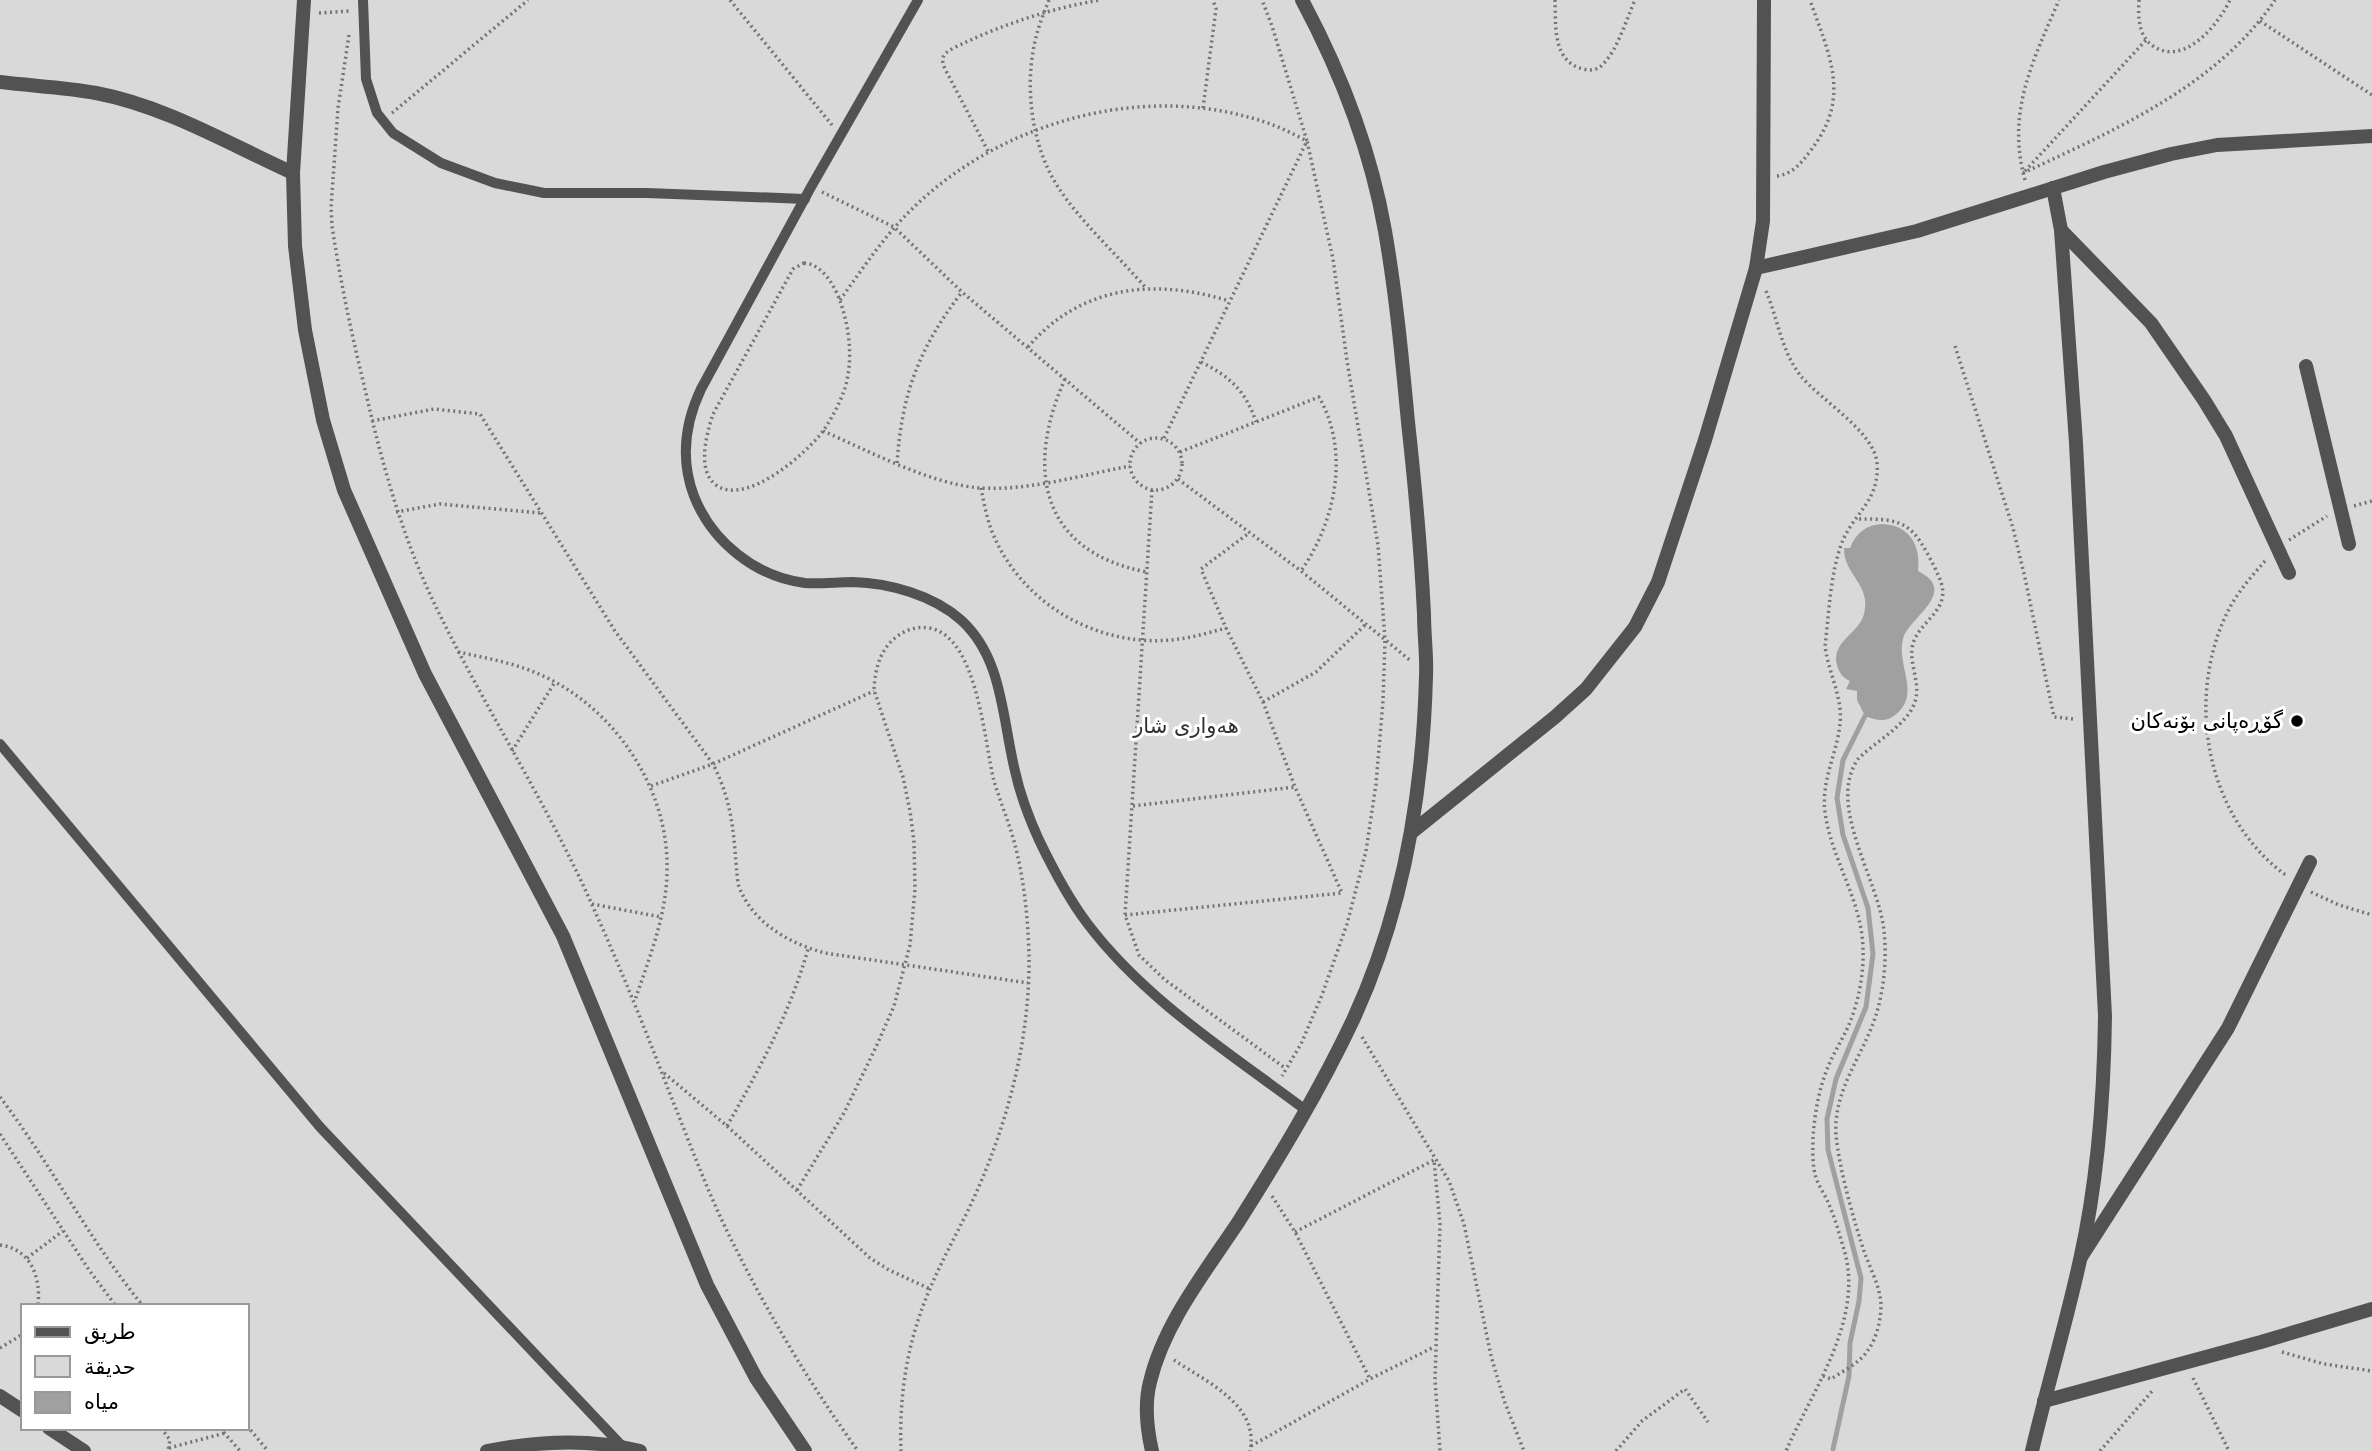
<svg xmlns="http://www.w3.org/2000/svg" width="2372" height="1451" font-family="'DejaVu Sans','Noto Sans Arabic',sans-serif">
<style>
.green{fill:#d9d9d9;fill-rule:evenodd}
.water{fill:#a0a0a0}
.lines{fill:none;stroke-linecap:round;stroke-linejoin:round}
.stream{stroke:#a0a0a0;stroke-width:5}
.path{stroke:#747474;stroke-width:3.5;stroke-dasharray:2 3.5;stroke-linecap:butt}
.service{stroke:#525252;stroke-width:10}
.pedestrian{stroke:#525252;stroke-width:14}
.minor{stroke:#525252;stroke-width:14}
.tertiary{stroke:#525252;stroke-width:14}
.poi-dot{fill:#000;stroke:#fff;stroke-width:2.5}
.labels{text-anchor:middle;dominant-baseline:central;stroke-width:6;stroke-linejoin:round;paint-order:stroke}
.poi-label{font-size:21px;fill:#000;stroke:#fff;text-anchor:end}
.park-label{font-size:21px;fill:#303030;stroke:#fff}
</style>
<rect width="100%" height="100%" fill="#fff"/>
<!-- green -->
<path class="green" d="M0 0H2372V1451H0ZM23 1306H247V1428H23Z"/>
<!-- water -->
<path class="water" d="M1882 524C1910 525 1921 546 1918 571 1960 592 1909 617 1903 639 1896 665 1922 695 1895 715 1886 723 1875 720 1865 716L1857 700V691L1846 689 1850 681C1843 678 1839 673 1837 665 1831 641 1859 634 1864 614 1872 585 1843 574 1844 548H1850C1856 533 1866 525 1882 524Z"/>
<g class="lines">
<!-- stream -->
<polyline class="stream" points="1833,1449 1849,1376 1850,1343 1859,1301 1861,1278 1828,1150 1827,1119 1836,1079 1866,1007 1873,954 1868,908 1843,835 1837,798 1843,760 1865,716"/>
<!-- path -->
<g class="path">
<polyline points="730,0 832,125"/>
<path d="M1049 0C1045 10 1041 20 1038 30 1023 79 1030 144 1058 187 1079 220 1119 257 1146 288"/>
<path d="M1555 0C1556 26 1552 61 1583 69 1591 71 1598 70 1603 64 1617 51 1627 18 1635 0"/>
<path d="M2139 0C2138 16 2138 36 2153 46 2184 67 2218 25 2230 0"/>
<polyline points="319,13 349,11"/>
<polyline points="2260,21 2372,95"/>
<path d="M349 35 338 108 331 208 332 226C340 279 351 332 364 385 380 455 398 523 428 590 478 698 545 798 593 907 621 969 646 1031 670 1094 691 1146 710 1199 736 1249 771 1319 812 1387 858 1451"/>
<polyline points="1203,108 1216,9 1213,0"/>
<polyline points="392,113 528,0"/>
<path d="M988 151 945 69C943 64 941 59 945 54 950 49 958 46 964 43 1007 23 1053 8 1100 0"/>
<polyline points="2025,171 2146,40"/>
<path d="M2023 173C2115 130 2217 86 2275 0"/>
<path d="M1777 176C1793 174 1801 163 1811 150 1852 97 1829 55 1810 0"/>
<path d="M2025 180C2006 112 2033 61 2059 0"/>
<polyline points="822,192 894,227 962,292 1140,443"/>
<path d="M804 263C823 264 836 288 841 304 850 330 853 361 845 388 840 403 832 418 823 431 807 453 746 507 716 485 696 470 707 433 713 414L793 269Z"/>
<path d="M1766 291C1778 319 1781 350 1800 375 1820 400 1874 431 1877 463 1880 502 1852 514 1841 545 1830 576 1829 614 1825 646 1828 672 1843 697 1840 724 1837 754 1821 780 1825 812 1831 859 1862 900 1863 949 1864 972 1859 1000 1850 1022 1845 1035 1837 1047 1831 1060 1820 1083 1815 1110 1813 1137 1813 1149 1812 1162 1815 1174 1817 1184 1824 1193 1828 1202 1835 1218 1840 1236 1845 1253 1863 1321 1812 1391 1786 1451"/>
<path d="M840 300C863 268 885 235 913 208 998 125 1132 85 1248 117 1269 122 1288 131 1307 141L1333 259 1347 361 1378 545 1385 640 1383 701 1376 784 1366 851 1347 924 1322 995 1301 1044 1282 1076"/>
<polyline points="1955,346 2013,528 2025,578 2054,717 2074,719"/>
<path d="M1028 347C1081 285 1155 278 1229 301"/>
<path d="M1201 362C1229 376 1246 391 1256 422"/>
<path d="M1065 379C1025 468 1040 552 1147 572"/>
<path d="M372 421 434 409 480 414 615 631 713 764C735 808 733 837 738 884 751 922 788 943 825 953L1028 983"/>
<path d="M823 431C869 451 930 484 980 488 1029 491 1082 475 1130 466"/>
<circle cx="1156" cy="464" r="26"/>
<polyline points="1164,438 1307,141 1272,26 1262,0"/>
<path d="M1180 452 1319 397C1350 451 1336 521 1301 571"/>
<path d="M897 463C902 393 919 348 962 292"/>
<polyline points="1178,479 1301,571 1411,661"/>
<path d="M981 488C984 503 987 520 993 534 1023 606 1102 650 1179 639 1195 637 1211 632 1226 628"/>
<polyline points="1152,490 1125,915 1139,955 1164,979 1285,1068"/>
<polyline points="2354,506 2372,501"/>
<polyline points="396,512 440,504 540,513"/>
<polyline points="2289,540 2327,516"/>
<path d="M2265 561C2251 577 2236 594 2227 613 2185 700 2206 818 2287 876"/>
<path d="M458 652C486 658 515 663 541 675 613 707 667 786 667 865 668 912 650 956 635 1000"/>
<polyline points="1263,702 1316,672 1366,624"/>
<polyline points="512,751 555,682"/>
<polyline points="651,786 713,764 874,691"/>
<polyline points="1133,806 1295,787"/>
<polyline points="2311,892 2339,905 2372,915"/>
<polyline points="592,904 661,917"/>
<polyline points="1125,915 1342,893 1295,787 1263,702 1226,628 1201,569 1249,533"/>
<polyline points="1362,1037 1449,1181 1464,1224 1491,1356 1505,1403 1524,1451"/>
<polyline points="664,1073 727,1126 870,1258 889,1270 930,1289"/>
<path d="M0 1097C51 1164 89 1240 143 1306"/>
<path d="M727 1126C760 1068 790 1013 808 949"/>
<polyline points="0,1134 89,1270 116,1306"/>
<path d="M797 1190 844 1113 876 1047 894 1006 910 945 915 889 914 842 910 811 903 777 874 690C875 671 879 651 895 638 905 630 916 626 929 628 978 636 984 742 994 781 1000 801 1008 820 1014 841 1024 878 1028 918 1029 956 1030 1037 1009 1118 977 1191 962 1225 943 1257 929 1291 907 1342 899 1396 901 1451"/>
<polyline points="1272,1196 1295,1232 1370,1379"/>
<polyline points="1295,1232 1434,1160 1440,1224 1435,1380 1440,1451"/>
<path d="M0 1245C31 1249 41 1277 38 1306"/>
<polyline points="27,1258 63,1231"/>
<polyline points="0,1348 23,1334"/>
<polyline points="2282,1352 2324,1364 2372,1371"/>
<path d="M1174 1360C1205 1381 1260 1405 1250 1451"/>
<path d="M1823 1376 1831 1379C1843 1371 1860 1363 1868 1350 1877 1338 1881 1319 1881 1304 1880 1287 1871 1270 1865 1254 1854 1222 1839 1168 1836 1135 1833 1090 1863 1056 1876 1015 1884 990 1887 958 1884 931 1879 880 1826 805 1858 759 1874 743 1897 731 1910 712 1925 689 1910 672 1912 649 1914 628 1937 618 1942 599 1945 587 1939 578 1935 568 1913 525 1907 518 1857 519"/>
<polyline points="2193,1378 2229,1451"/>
<polyline points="247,1426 268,1451"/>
<polyline points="161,1428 170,1440 168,1451"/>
<polyline points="220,1428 240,1451"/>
<polyline points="1251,1446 1370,1379 1434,1347"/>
<polyline points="169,1448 225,1433"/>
<polyline points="1616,1451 1642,1421 1685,1389 1708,1422"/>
<polyline points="2100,1451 2154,1389"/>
</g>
<!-- service -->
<g class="service">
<polyline points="363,0 366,79 377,113 393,133 441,163 495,183 544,193 647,193 805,199"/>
<path d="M918 0 811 187 701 389C685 423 680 459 694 496 712 542 756 577 805 583 821 584 837 582 853 582 889 583 933 595 961 620 1003 658 1002 718 1015 771 1020 794 1029 818 1039 840 1053 869 1068 898 1087 923 1145 1000 1231 1054 1307 1111"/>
<polyline points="0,744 320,1127 622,1446"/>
</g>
<!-- pedestrian -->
<g class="pedestrian">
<polyline points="2061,230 2151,323 2204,400 2226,436 2289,573"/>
<polyline points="2306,366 2349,544"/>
<polyline points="2081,1257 2228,1028 2310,862"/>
</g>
<!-- minor -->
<g class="minor">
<polyline points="2044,1401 2261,1342 2372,1309"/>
<path d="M487 1451C538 1441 590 1438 640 1451"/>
</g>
<!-- tertiary -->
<g class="tertiary">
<polyline points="304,0 293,173 295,246 305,330 323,420 344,490 425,674 563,936 707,1285 756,1378 805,1451"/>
<path d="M0 82C32 86 64 87 96 93 165 106 229 144 293 173"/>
<polyline points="1756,268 1917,231 2104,172 2171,154 2217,145 2372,136"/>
<polyline points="1412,832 1555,717 1586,689 1635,627 1658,582 1705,440 1756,268 1763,221 1764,0"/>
<polyline points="0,1396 23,1411"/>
<polyline points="49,1428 84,1451"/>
<path d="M1152 1451C1147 1429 1144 1405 1150 1382 1164 1323 1206 1271 1239 1221 1280 1156 1320 1090 1353 1020 1403 912 1423 795 1426 676 1427 656 1424 635 1424 614 1421 550 1415 486 1408 422 1402 358 1396 294 1385 231 1371 151 1340 71 1302 0"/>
<path d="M2032 1451C2047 1387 2066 1324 2080 1260 2098 1180 2104 1097 2105 1016L2076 443 2061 230 2053 188"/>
</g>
</g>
<!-- markers -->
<circle class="poi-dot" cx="2297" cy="721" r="7"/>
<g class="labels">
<!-- poi labels -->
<g class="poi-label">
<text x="2283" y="721">گۆڕەپانی بۆنەکان</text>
</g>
<!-- park labels -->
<g class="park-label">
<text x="1186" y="726">هەواری شار</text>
</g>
</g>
<!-- legend -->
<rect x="21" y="1304" width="228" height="126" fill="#ffffff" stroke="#999999" stroke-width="2"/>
<rect x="35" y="1327" width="35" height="10" fill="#525252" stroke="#999999" stroke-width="2"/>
<text x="84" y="1339" font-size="21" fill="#000000">طريق</text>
<rect x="35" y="1356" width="35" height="21" fill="#d9d9d9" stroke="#999999" stroke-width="2"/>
<text x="84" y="1374" font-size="21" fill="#000000">حديقة</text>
<rect x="35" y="1392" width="35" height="21" fill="#a0a0a0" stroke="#999999" stroke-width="2"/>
<text x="84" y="1409" font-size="21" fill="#000000">مياه</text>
</svg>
